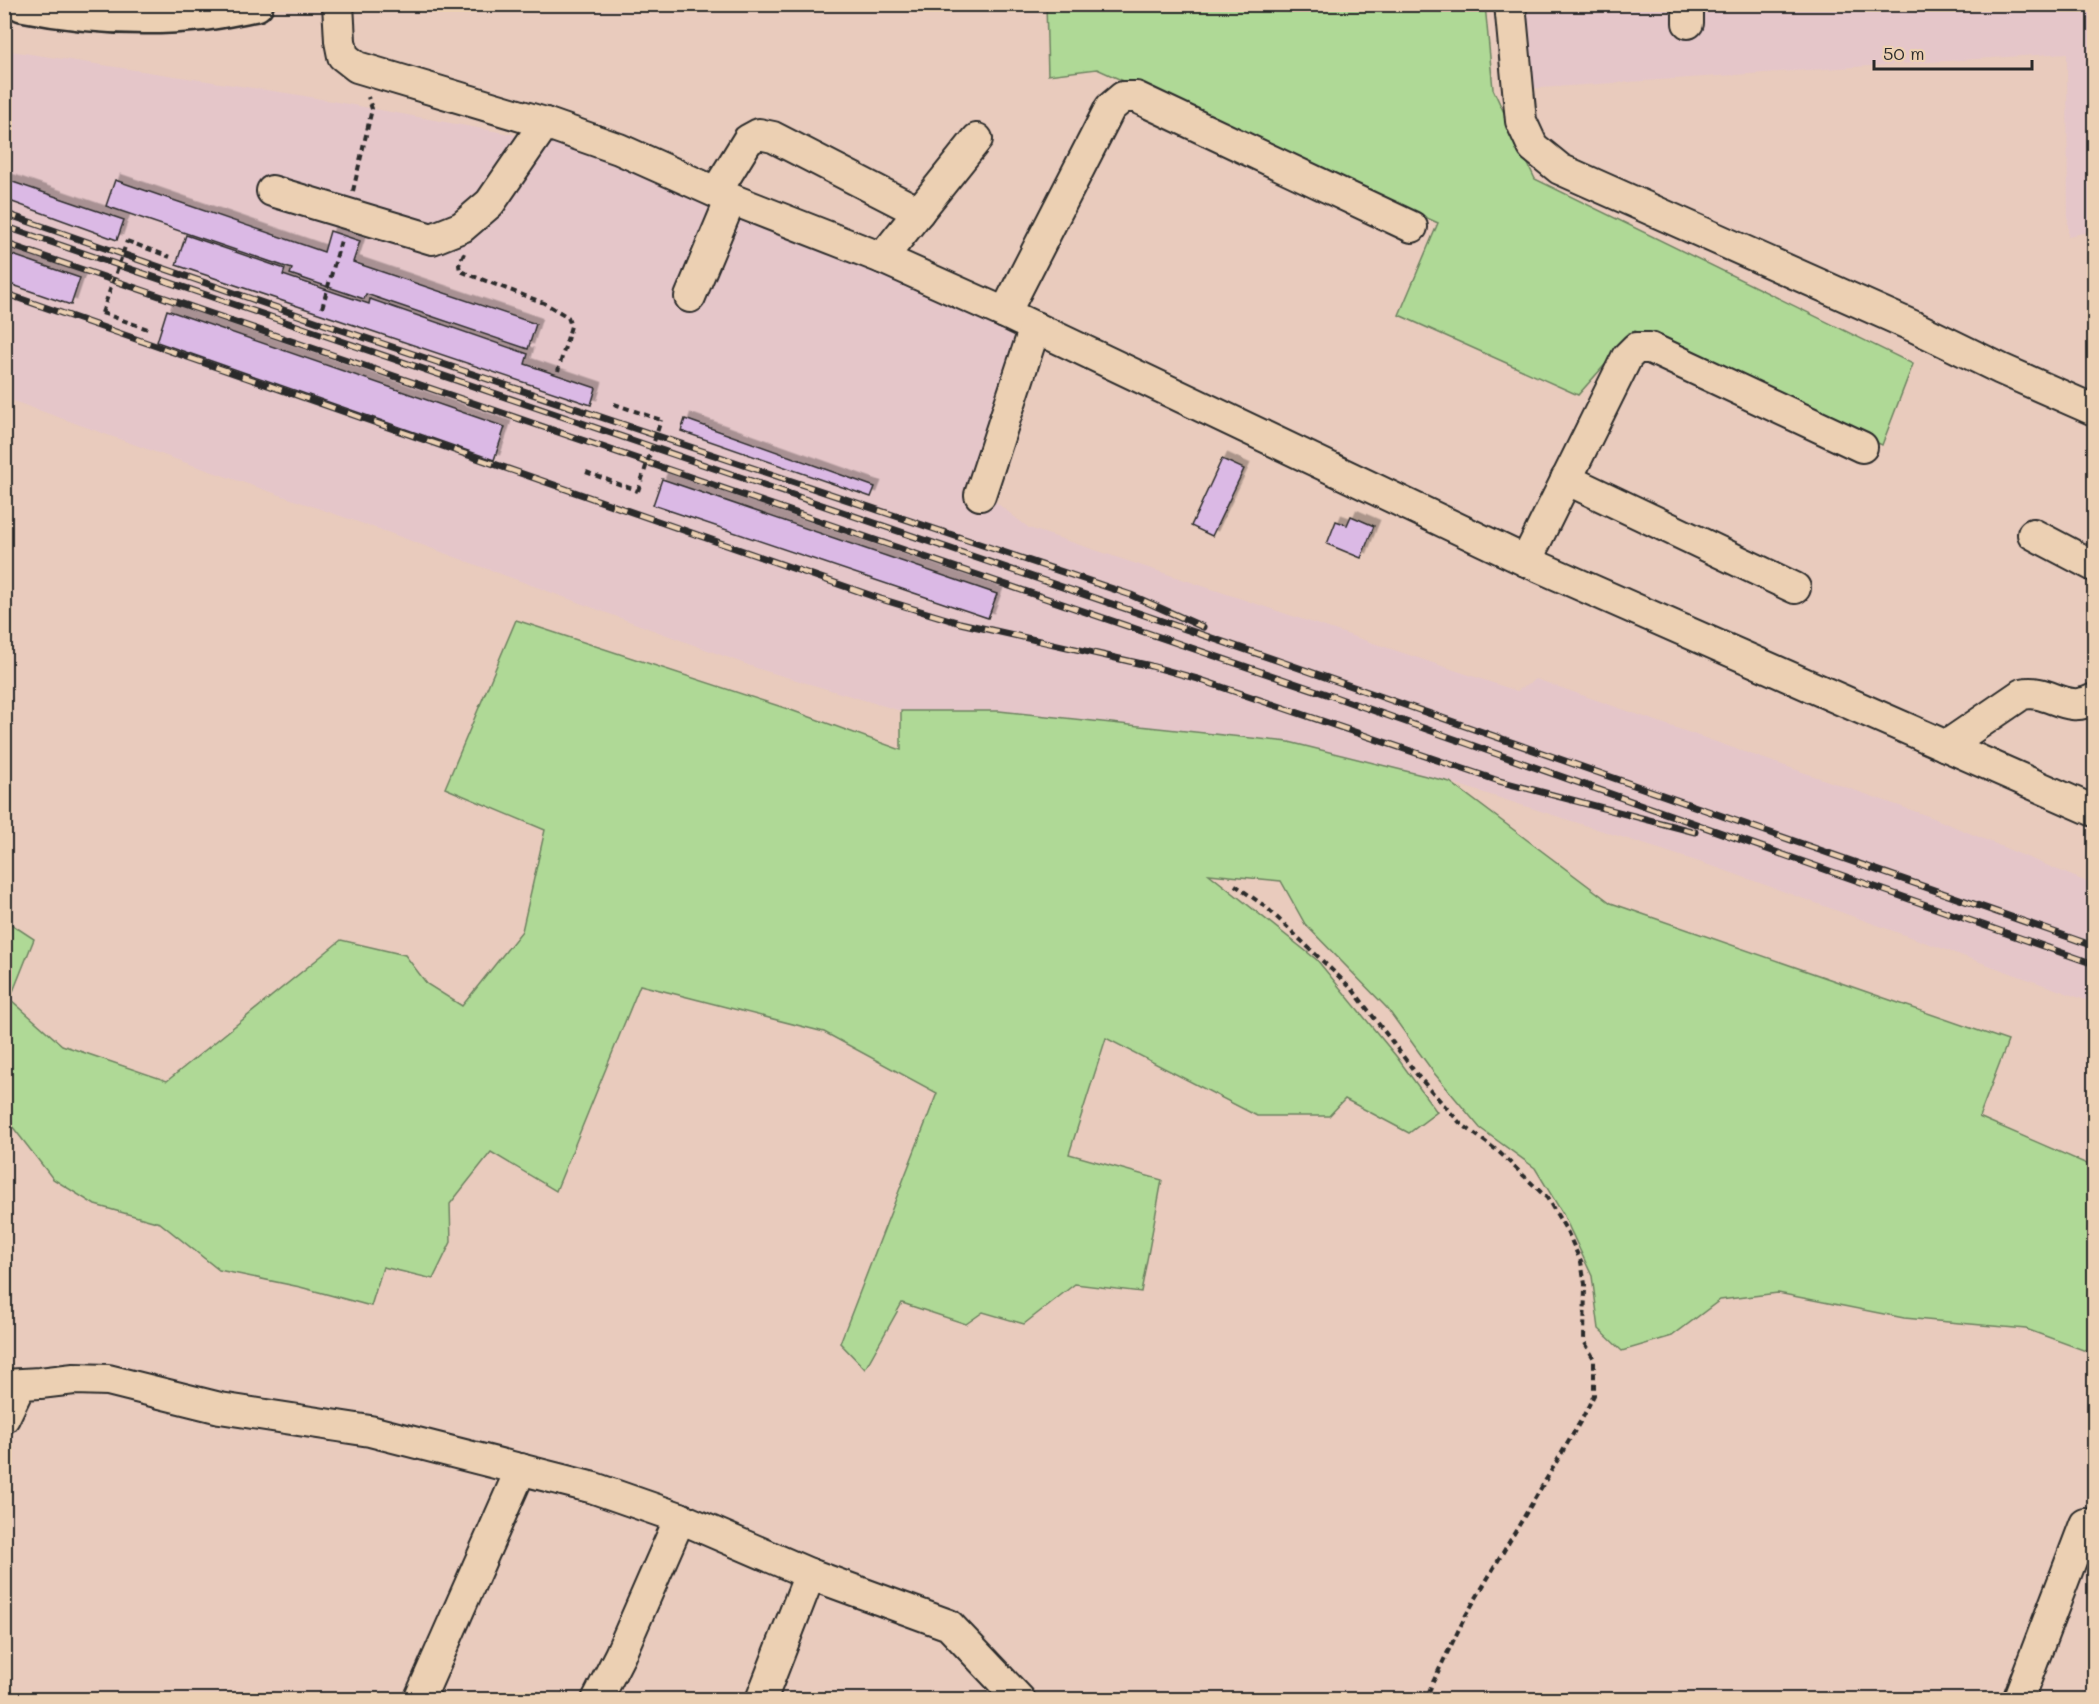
<svg xmlns="http://www.w3.org/2000/svg" width="2099" height="1704" font-family="Mali,sans-serif">
<style>
.built{fill:#e5c6c9}
.green{fill:#afd996;stroke:#6d8260;stroke-width:1.5}
.building{fill:#dbb9e5;stroke:#2b2b2b;stroke-width:1.5;filter:url(#shadow)}
.lines{fill:none;stroke-linecap:round;stroke-linejoin:round}
.minor-casing{stroke:#2b2b2b;stroke-width:34}
.major-casing{stroke:#2b2b2b;stroke-width:38}
.path{stroke:#2b2b2b;stroke-width:4;stroke-dasharray:6 4.5;stroke-linecap:butt}
.minor{stroke:#ecd0b3;stroke-width:30}
.major{stroke:#ecd0b3;stroke-width:33}
.rail-casing{stroke:#2b2b2b;stroke-width:7}
.rail{stroke:#ecd0b3;stroke-width:4.5;stroke-dasharray:14;stroke-linecap:butt}
.path-bridge{stroke:#2b2b2b;stroke-width:4;stroke-dasharray:6 4.5;stroke-linecap:butt}
</style>
<defs>
<filter id="shadow"><feDropShadow dx="5.5" dy="-5.5" stdDeviation="0" flood-color="#0004"/></filter>
</defs>
<rect width="100%" height="100%" fill="#e9cbbd"/>
<filter id="ink" filterUnits="userSpaceOnUse"><feTurbulence type="fractalNoise" baseFrequency=".0167" numOctaves="2"/><feDisplacementMap in="SourceGraphic" scale="12" xChannelSelector="R" yChannelSelector="G"/><feConvolveMatrix kernelMatrix="1 2 1 2 8 2 1 2 1" color-interpolation-filters="sRGB"/></filter>
<g filter="url(#ink)">
<!-- built -->
<g class="built">
<polygon points="1515,5 2094,5 2094,231 2068,236 2067,53 1524,89"/>
<polygon points="4,50 299,95 581,147 1034,340 984,493 1029,528 1517,691 1536,679 1931,817 2094,885 2094,1003 1718,868 1450,782 1289,742 999,711 901,711 759,669 387,532 169,457 5,398"/>
</g>
<!-- green -->
<g class="green">
<polygon points="1046,5 1485,5 1493,89 1535,179 1913,364 1882,445 1635,331 1578,395 1399,315 1438,223 1097,69 1048,75"/>
<polygon points="516,620 788,709 901,750 901,711 999,711 1289,742 1450,782 1611,903 2008,1041 1979,1117 2094,1167 2094,1354 2026,1329 1904,1318 1778,1293 1720,1300 1672,1336 1622,1351 1599,1329 1592,1276 1563,1214 1535,1168 1480,1128 1434,1073 1387,1008 1305,924 1281,881 1209,874 1317,960 1396,1056 1437,1112 1409,1133 1345,1099 1329,1116 1257,1116 1106,1038 1069,1154 1162,1180 1141,1292 1075,1284 1024,1324 983,1312 966,1324 902,1303 865,1369 840,1343 937,1093 824,1032 640,985 556,1191 491,1152 450,1204 451,1242 433,1279 383,1267 371,1306 300,1287 219,1270 160,1223 95,1205 53,1179 12,1126 5,1120 5,920 34,939 10,999 62,1045 167,1081 341,940 405,955 427,984 462,1006 522,931 545,830 445,788"/>
</g>
<!-- building -->
<g class="building">
<polygon points="4,179 124,220 117,240 4,199"/>
<polygon points="115,180 324,252 330,231 360,241 353,262 536,324 528,349 366,294 364,299 290,274 292,269 106,206"/>
<polygon points="186,235 285,269 283,275 369,304 370,299 528,354 525,364 596,388 591,405 176,265"/>
<polygon points="4,252 80,278 71,305 4,282"/>
<polygon points="167,310 505,427 494,460 157,342"/>
<polygon points="685,419 875,487 871,497 681,431"/>
<polygon points="1222,459 1244,469 1212,536 1191,526"/>
<polygon points="662,479 997,594 988,618 653,505"/>
<polygon points="1351,516 1374,526 1361,558 1327,544 1336,521 1347,525"/>
</g>
<g class="lines">
<!-- minor casing -->
<g class="minor-casing">
<g id="minor">
<polyline points="338,4 340,41 343,56 357,67 545,123 619,149 731,199 882,258 1005,313 1526,561 2094,811"/>
<polyline points="1510,4 1521,121 1533,147 1560,169 1915,327 2001,369 2094,410"/>
<polyline points="1688,4 1688,23"/>
<polyline points="272,191 432,239 462,227 490,203 545,123"/>
<polyline points="716,192 748,140 759,134 773,137 919,212"/>
<polyline points="882,258 977,139"/>
<polyline points="690,297 731,199"/>
<polyline points="1005,313 1110,108 1123,97 1136,97 1412,227"/>
<polyline points="1566,479 1795,588"/>
<polyline points="980,495 1035,327"/>
<polyline points="2033,534 2094,566"/>
<polyline points="1526,561 1627,357 1636,348 1650,348 1862,447"/>
<path d="M1946 746 2022 694C2049 688 2066 715 2094 699"/>
<polyline points="4,1385 40,1383 74,1379 108,1380 220,1408 370,1431 594,1488 680,1518 810,1574 949,1625 1020,1700"/>
<polyline points="4,1418 20,1385"/>
<polyline points="419,1700 521,1469"/>
<polyline points="597,1700 620,1655 680,1518"/>
<polyline points="761,1700 810,1574"/>
<polyline points="2018,1700 2085,1524 2094,1527"/>
</g>
</g>
<!-- major casing -->
<g class="major-casing">
<path id="major" d="M22 4C82 16 145 20 206 13 223 11 239 7 256 4"/>
</g>
<!-- path -->
<g class="path">
<polyline points="353,191 372,109 368,97"/>
<polyline points="127,241 170,257"/>
<polyline points="464,253 459,265 460,271 544,303 568,317 571,326 558,371"/>
<polyline points="322,308 342,237"/>
<polyline points="102,313 148,329"/>
<polyline points="614,404 661,420"/>
<polyline points="586,472 638,491"/>
<polyline points="1235,885 1266,907 1353,990 1418,1076 1460,1123 1499,1152 1547,1198 1567,1231 1581,1262 1585,1284 1584,1341 1594,1359 1594,1395 1583,1417 1466,1615 1432,1684 1426,1700"/>
</g>
<!-- minor -->
<use href="#minor" class="minor"/>
<!-- major -->
<use href="#major" class="major"/>
<!-- rail casing -->
<g class="rail-casing">
<g id="rail">
<polyline points="4,213 318,322 1131,595 1203,627"/>
<polyline points="4,226 1282,662 2094,946"/>
<polyline points="4,243 1335,697 2094,964"/>
<polyline points="4,293 881,599 960,623 1151,666 1198,679 1499,781 1695,832"/>
</g>
</g>
<!-- rail -->
<use href="#rail" class="rail"/>
<!-- path-bridge -->
<g class="path-bridge">
<polyline points="102,313 127,241"/>
<polyline points="638,491 661,420"/>
</g>
</g>
</g>
<!-- margin -->
<rect width="2099" height="1704" fill="none" stroke="#ecd0b3" stroke-width="24"/>
<rect x="12" y="12" width="2075" height="1680" fill="none" stroke="#2b2b2b" stroke-width="2" filter="url(#ink)"/>
<!-- scale -->
<path d="M1874 60v9h158v-9" fill="none" stroke="#2b2b2b" stroke-width="3"/>
<text x="1883" y="60" font-size="18" fill="#2b2b2b" stroke="#ecd0b3" stroke-width="4.5" paint-order="stroke">50 m</text>
</svg>
